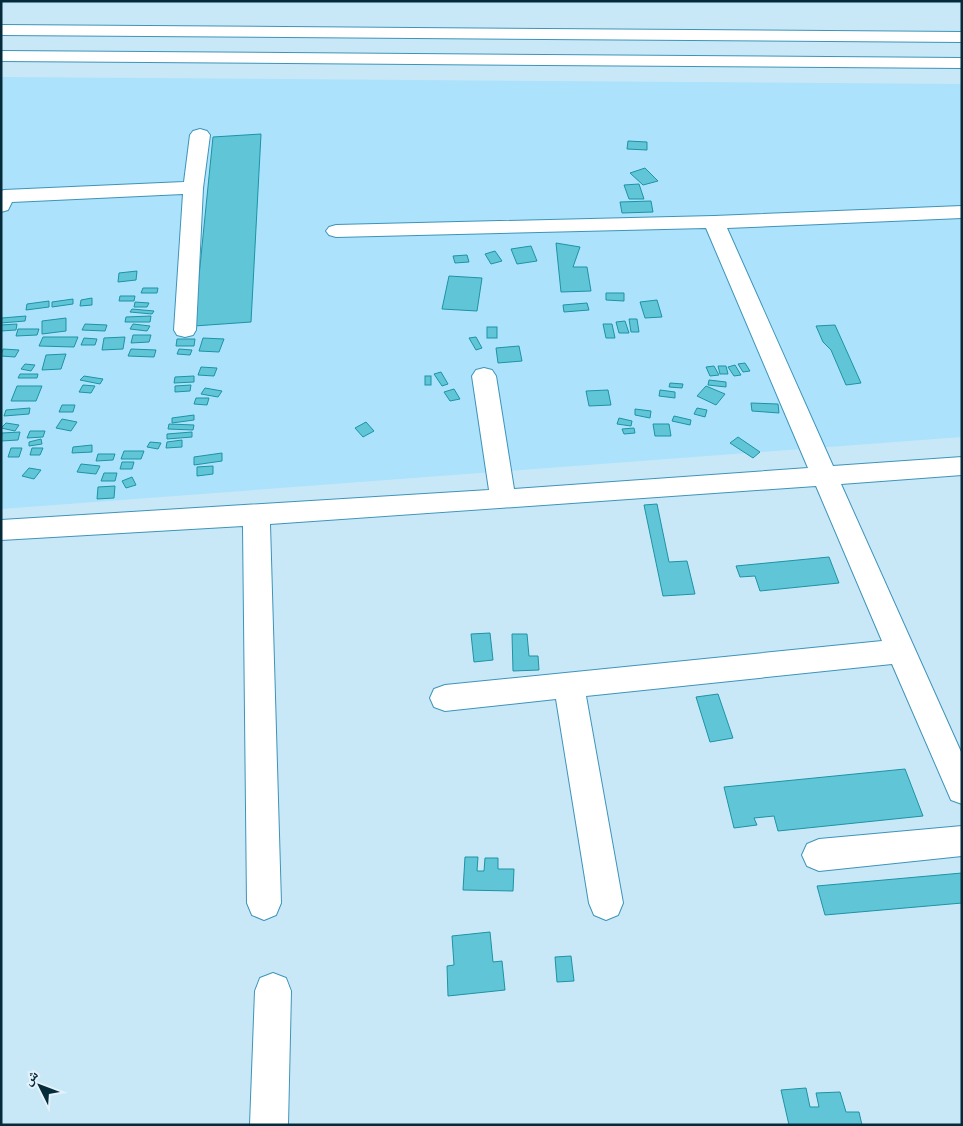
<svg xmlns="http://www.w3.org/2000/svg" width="963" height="1126" font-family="'PT Sans','Noto Naskh Arabic',sans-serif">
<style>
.built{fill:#ace2fc}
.building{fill:#60c6d7;stroke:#1d93a4}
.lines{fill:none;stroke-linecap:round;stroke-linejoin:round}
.minor-casing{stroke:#3d94b9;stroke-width:2}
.minor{fill:#fff;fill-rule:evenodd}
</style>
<rect width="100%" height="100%" fill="#c8e8f8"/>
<!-- built -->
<polygon class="built" points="1,77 962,84 962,437 1,509"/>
<!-- building -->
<g class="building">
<polygon points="261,134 251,322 194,326 213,137"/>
<polygon points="628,141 647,142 647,150 627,149"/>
<polygon points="645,168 658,181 643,185 630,173"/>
<polygon points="639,184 644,199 629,199 624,185"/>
<polygon points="651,201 653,212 622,213 620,202"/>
<polygon points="556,243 580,247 573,267 587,267 591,291 561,292"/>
<polygon points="531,246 537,261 517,264 511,249"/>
<polygon points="495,251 502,261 491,264 485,254"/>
<polygon points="467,255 469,262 455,263 453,256"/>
<polygon points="137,271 136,280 118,282 119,273"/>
<polygon points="449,276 482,278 477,311 442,309"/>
<polygon points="143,288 158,288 157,293 141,293"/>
<polygon points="606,293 624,293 624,301 606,300"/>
<polygon points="120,296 135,296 134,301 119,301"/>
<polygon points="92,298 92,305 80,306 81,300"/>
<polygon points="73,299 73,304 52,307 52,302"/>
<polygon points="657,300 662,317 645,318 640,302"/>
<polygon points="49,301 49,307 26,310 27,304"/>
<polygon points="135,302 149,303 147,307 134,307"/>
<polygon points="587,303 589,310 564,312 563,305"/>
<polygon points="132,309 154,311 152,314 130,312"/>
<polygon points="26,316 25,321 1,323 2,318"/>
<polygon points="151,316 150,322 125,322 126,317"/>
<polygon points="66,318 66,331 42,334 42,321"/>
<polygon points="629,319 637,319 639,332 631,332"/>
<polygon points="625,321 629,333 619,333 616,322"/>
<polygon points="17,324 16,330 1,331 1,325"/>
<polygon points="85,324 107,325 105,331 82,330"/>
<polygon points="133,324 150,326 147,331 130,329"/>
<polygon points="603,324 612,324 615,338 606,338"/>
<polygon points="835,325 861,383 846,385 831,350 823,342 816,326"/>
<rect x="487" y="327" width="10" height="11"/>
<polygon points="18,329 39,329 37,335 16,336"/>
<polygon points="133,335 151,335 149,342 131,343"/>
<polygon points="43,337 78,337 74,347 39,346"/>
<polygon points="125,337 123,349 102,350 104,338"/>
<polygon points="476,337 482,348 476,350 469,338"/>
<polygon points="84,338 97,339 95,345 81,345"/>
<polygon points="203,338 224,339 219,352 199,351"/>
<polygon points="177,339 195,339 194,346 176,346"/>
<polygon points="519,346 522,361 498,363 496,348"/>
<polygon points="3,349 19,350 15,357 1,356"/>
<polygon points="131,349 156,350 154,357 128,356"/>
<polygon points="179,349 192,350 190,355 177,354"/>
<polygon points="66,354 61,369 42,370 46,355"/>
<polygon points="745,363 750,371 743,372 738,364"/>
<polygon points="25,364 35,365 31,371 21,369"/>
<polygon points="735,365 741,375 734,376 728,367"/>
<polygon points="714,366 719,375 710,376 706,367"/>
<polygon points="718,366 726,366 728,374 720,374"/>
<polygon points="201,367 217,368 214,376 198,375"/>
<polygon points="441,372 448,384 442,386 434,374"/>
<polygon points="20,374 38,374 37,378 18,378"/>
<polygon points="84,376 103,379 100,384 80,380"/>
<polygon points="194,376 194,382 174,383 175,377"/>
<rect x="425" y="376" width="6" height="9"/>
<polygon points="709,380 726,382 726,387 708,385"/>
<polygon points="670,383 683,384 682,388 669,387"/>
<polygon points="83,385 95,386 91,393 79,392"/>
<polygon points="191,385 190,391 175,392 175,386"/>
<polygon points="17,386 42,386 36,401 11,401"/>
<polygon points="706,386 725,394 716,405 697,396"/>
<polygon points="205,388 222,391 218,397 201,394"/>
<polygon points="454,389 460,399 450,401 444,392"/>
<polygon points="608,390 611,405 589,406 586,391"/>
<polygon points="660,390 675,392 675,398 659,396"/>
<polygon points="196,398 209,398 207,405 194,404"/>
<polygon points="751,403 778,404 779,413 752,411"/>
<polygon points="62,405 75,405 73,412 59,412"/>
<polygon points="30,408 29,414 4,416 6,410"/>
<polygon points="697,408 707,410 705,417 694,414"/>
<polygon points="635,409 651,411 650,418 635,415"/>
<polygon points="194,415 194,420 172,423 172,418"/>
<polygon points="674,416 691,420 690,425 672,421"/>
<polygon points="619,418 632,421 631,426 617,424"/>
<polygon points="62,419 77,422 71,431 56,428"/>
<polygon points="366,422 374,431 363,437 355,428"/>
<polygon points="6,423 19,425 15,431 1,428"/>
<polygon points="169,424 194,425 193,430 168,429"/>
<polygon points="653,424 669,424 671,436 655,436"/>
<polygon points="634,428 635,433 624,434 622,429"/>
<polygon points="30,431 45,431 43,437 27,438"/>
<polygon points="20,432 18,440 1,441 2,433"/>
<polygon points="192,432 192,437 167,439 167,434"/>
<polygon points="738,437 760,452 753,458 730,443"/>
<polygon points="41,439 42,444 29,446 29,442"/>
<polygon points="182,440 182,447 166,448 167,442"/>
<polygon points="150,442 161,443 158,449 147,447"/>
<polygon points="92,445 92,452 72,453 73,447"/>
<polygon points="11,448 22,448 19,457 8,457"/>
<polygon points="32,448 43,448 40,455 30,455"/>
<polygon points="124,451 144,451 141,459 121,459"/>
<polygon points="222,453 222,461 194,465 194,457"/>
<polygon points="98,454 115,454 113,460 96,461"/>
<polygon points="122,462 134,462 132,469 120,469"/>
<polygon points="81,464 100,466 96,474 77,472"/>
<polygon points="213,466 213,474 197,476 197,467"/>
<polygon points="29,468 41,470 34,479 22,476"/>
<polygon points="104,473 117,473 115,481 101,481"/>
<polygon points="132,477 136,485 126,488 122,481"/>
<polygon points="115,486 114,498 97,499 98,487"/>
<polygon points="657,504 669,562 687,561 695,594 663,596 644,505"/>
<polygon points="829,557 839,583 760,591 755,576 740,577 736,566"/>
<polygon points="490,633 493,660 474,662 471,634"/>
<polygon points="512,634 527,634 529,656 538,656 539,670 513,671"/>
<polygon points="718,694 733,738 710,742 696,697"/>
<polygon points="905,769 923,816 778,831 774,816 754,818 757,825 734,828 724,787"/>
<polygon points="465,857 478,857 477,871 484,871 485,858 498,858 498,869 514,869 513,891 463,890"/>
<polygon points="962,873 962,903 825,915 817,886"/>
<polygon points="490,932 493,962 502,961 505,990 448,996 447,966 454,965 452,936"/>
<polygon points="571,956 574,981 557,982 555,957"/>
<polygon points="806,1088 810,1107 819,1107 816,1093 840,1092 846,1112 859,1112 862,1125 789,1125 781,1090"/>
</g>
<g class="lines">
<!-- minor casing -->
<g class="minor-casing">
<g id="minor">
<polygon points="1,25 962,32 962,42 1,35"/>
<polygon points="1,51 962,58 962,68 1,61"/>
<polygon points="200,129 207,131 210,135 203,188 196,330 193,335 185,337 177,335 174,330 183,194 12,202 8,210 1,212 1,191 4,190 184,182 190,135 193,131"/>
<polygon points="962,206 962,218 727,228 833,466 962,457 962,475 841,484 962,754 962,804 951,800 892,664 586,696 623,903 618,915 606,920 594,915 589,903 556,699 445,711 434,707 430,698 434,689 445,685 882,641 816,486 270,524 281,903 276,915 264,920 252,915 247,903 243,526 1,540 1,520 489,490 472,376 476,370 484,368 492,370 496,376 514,489 808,468 706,228 336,237 329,235 326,231 329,227 336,225 714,216"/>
<polygon points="962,826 962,856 819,871 807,866 802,855 807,844 819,839"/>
<polygon points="273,973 286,978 291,991 288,1125 250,1125 255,991 260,978"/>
</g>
</g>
<!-- minor -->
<use href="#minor" class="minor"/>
</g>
<!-- border -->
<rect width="963" height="1126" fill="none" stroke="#052b3b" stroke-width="5"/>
<!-- north arrow -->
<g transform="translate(40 1086) rotate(312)" stroke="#e3f2fa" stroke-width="4" paint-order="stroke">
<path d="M0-4L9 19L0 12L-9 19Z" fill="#052b3b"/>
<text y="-8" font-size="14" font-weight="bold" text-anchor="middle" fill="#052b3b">ش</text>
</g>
</svg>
